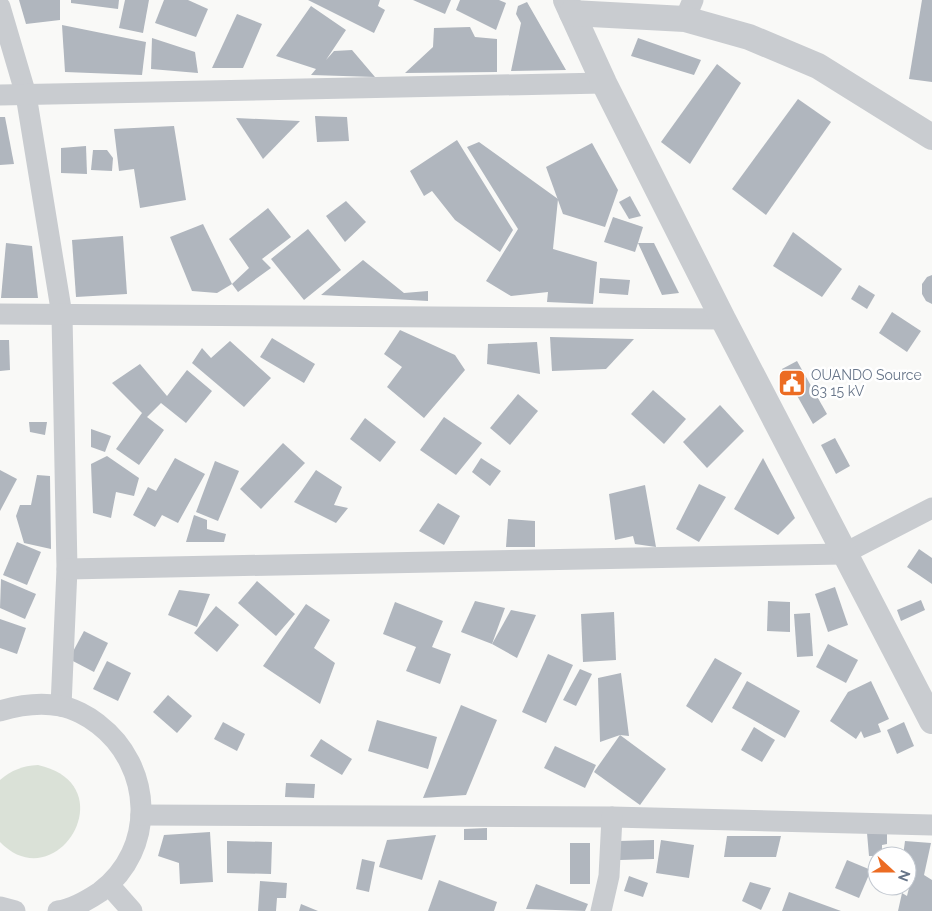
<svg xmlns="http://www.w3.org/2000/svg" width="932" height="911" font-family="Raleway,sans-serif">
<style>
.green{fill:#dae1d7}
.building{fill:#b0b6be}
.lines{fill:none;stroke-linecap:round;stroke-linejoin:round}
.minor{stroke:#c9ccd0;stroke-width:21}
.tertiary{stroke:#c9ccd0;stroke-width:26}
.labels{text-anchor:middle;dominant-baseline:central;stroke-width:5;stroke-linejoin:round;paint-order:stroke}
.poi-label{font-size:14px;fill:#677589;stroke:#fff;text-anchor:start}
</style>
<rect width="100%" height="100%" fill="#f9f9f7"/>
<!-- green -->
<path class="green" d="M38 765C127 785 56 900 0 842V780C12 770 22 766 38 765Z"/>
<!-- building -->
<g class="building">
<polygon points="19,0 60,0 60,20 26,24"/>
<polygon points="71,0 119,0 118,9 71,3"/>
<polygon points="125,0 149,0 143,33 119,28"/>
<polygon points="164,0 188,0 208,9 196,37 155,23"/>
<polygon points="308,0 380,0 378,6 385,10 374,33"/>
<polygon points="413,0 451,0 445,14"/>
<polygon points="460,0 499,0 506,3 496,30 456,10"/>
<polygon points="922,0 932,0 932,82 909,79"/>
<polygon points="527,2 566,70 511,71 521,23 516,14 518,6"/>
<polygon points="311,6 346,30 326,60 334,51 352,50 375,77 311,75 316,69 276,56"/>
<polygon points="237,14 262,24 243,68 212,68"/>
<polygon points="62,25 146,42 142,75 65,72"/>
<polygon points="470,27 475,37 497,39 497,72 405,73 433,47 434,28"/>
<polygon points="152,38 195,52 198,73 151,69"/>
<polygon points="638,38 701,60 694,75 631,56"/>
<polygon points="717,64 741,83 690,164 661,142"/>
<polygon points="798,99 831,122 766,215 732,189"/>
<polygon points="315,116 347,117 349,141 317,142"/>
<polygon points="0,117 5,117 14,164 0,165"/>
<polygon points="236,118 300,121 263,159"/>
<polygon points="174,126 186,200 140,208 134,169 119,171 114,129"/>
<polygon points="457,140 513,230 500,252 455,220 432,191 424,196 410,171"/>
<polygon points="479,142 558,199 553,249 597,262 593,304 547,302 548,292 511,296 486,281 518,229 467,147"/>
<polygon points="592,143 618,190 605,227 563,214 546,167"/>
<polygon points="86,146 87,174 61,173 61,148"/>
<polygon points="93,150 107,150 113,158 112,171 91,170"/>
<polygon points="630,196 641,216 629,219 619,202"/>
<polygon points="346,201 366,222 345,242 326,216"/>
<polygon points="268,208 291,237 262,259 271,268 238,292 232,284 249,268 229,239"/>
<polygon points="613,217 643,227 638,243 654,243 679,293 662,295 638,243 635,252 604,242"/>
<polygon points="203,224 232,284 217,293 192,291 170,237"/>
<polygon points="308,229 341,270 304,300 271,259"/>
<polygon points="793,232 842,269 822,297 773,266"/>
<polygon points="123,236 127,294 76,297 72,240"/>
<polygon points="6,243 32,246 38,298 1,298"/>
<polygon points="363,260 404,293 428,291 428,301 321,295"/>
<polygon points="932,275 932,304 926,301 922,294 922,284 927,277"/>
<polygon points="600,278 630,280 628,295 599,293"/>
<polygon points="859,285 875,295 867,309 851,299"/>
<polygon points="892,312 921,331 907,352 879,333"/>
<polygon points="400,330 455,355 465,370 424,418 387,387 402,367 384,354"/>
<polygon points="550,337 634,339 606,369 552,371"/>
<polygon points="272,338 315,364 304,383 260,357"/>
<polygon points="0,340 9,340 10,370 0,371"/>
<polygon points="230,341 271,378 244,407 192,363 202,348 211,358"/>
<polygon points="537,342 540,374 487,364 488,344"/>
<polygon points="797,361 827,414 813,424 782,369"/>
<polygon points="140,364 167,396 187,370 212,391 186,423 161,403 147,417 164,430 139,465 116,449 142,413 112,383"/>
<polygon points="653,390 686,419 664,444 631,414"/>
<polygon points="518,394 538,411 510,445 490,428"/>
<polygon points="720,405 744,431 707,468 683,442"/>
<polygon points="444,417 482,443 456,475 420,450"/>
<polygon points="365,418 396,442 380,462 350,439"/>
<polygon points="29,422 47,422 45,435 30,432"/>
<polygon points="91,429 111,436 105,452 91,447"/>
<polygon points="835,438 850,466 836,474 821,445"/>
<polygon points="283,443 305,463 261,509 240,489"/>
<polygon points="107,456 139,478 134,496 116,492 111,518 93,513 91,464"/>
<polygon points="175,458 205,474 178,523 162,515 155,527 133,515 148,487 156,491"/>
<polygon points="481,458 501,471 490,486 472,472"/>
<polygon points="763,458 795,518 778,535 734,509"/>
<polygon points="215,461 239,471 218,521 196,512"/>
<polygon points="0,470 17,479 0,511"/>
<polygon points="316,470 342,487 334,505 348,508 336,523 294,502"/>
<polygon points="37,475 50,476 51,549 24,543 16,516 20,505 31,505"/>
<polygon points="699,484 726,497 699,542 676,529"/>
<polygon points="645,485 656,547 635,544 633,536 615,540 609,494"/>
<polygon points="438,503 460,516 444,545 419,531"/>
<polygon points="194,515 207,520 207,529 226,534 224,542 186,542"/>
<polygon points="508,519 535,521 535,547 506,547"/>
<polygon points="17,542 41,552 27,585 3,575"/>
<polygon points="919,549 932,558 932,584 907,567"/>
<polygon points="1,579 36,594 25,619 0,608"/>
<polygon points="257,581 295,614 276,636 238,603"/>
<polygon points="835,587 848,625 828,632 815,594"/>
<polygon points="179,590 210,594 197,627 168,615"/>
<polygon points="921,600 925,610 901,621 897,610"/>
<polygon points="475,601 505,608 492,644 461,632"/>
<polygon points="768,601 790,602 790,632 767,631"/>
<polygon points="395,602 443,621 432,647 451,654 440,684 406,671 416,647 383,634"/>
<polygon points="306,604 330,620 314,648 335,663 320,704 263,666"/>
<polygon points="216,606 239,625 217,652 194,633"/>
<polygon points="511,610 536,615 517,658 492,644"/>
<polygon points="614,612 616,660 583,662 581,614"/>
<polygon points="810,613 813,656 797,657 794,614"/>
<polygon points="0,619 26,628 17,654 0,648"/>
<polygon points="84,631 108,643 94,672 69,659"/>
<polygon points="828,644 858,660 846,683 816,667"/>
<polygon points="548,654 573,665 546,723 522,712"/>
<polygon points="715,658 742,673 712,723 686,706"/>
<polygon points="107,661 131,673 118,701 93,689"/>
<polygon points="580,669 592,674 576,706 563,700"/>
<polygon points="621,673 629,736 620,735 600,742 598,678"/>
<polygon points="747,681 800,711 785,738 732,708"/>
<polygon points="871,681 889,719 878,724 881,732 864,738 861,731 856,739 830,721 848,692"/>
<polygon points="168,695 192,716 177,733 153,712"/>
<polygon points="461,705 497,720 466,795 423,798"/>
<polygon points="377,720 437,737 428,769 368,751"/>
<polygon points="223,722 245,734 237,751 214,739"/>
<polygon points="904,722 914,746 897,754 887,730"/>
<polygon points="754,727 775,740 762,762 741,750"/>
<polygon points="620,735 666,769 640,805 594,772"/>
<polygon points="321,739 352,759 342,775 310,756"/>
<polygon points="555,746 596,765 585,788 544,768"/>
<polygon points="286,783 315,784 314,798 285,797"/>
<polygon points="487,828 487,840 464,840 464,829"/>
<polygon points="210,832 213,882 180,884 179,863 158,856 164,835"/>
<polygon points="867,833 887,834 887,844 882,845 882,856 869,856"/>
<polygon points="436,835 422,880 379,867 387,840"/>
<polygon points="727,836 781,836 776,857 724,857"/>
<polygon points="654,840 654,859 620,860 619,841"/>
<polygon points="661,840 694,845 689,878 656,873"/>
<polygon points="227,841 272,842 271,874 227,873"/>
<polygon points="905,841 931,843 924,875 932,880 932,911 898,911 902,893 907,896 912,876 907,874 907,856 903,856"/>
<rect x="570" y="843" width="20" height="41"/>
<polygon points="362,859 375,862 369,892 356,889"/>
<polygon points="847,860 871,870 859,898 835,888"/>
<polygon points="629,876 648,883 643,897 624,891"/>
<polygon points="439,880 497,902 494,911 428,911"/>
<polygon points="260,881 287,883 286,898 277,898 276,911 258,911"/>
<polygon points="750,882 771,888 761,910 742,901"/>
<polygon points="536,884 588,904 585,911 526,909"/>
<polygon points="789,892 841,911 782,911"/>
<polygon points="301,904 318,911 299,911"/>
</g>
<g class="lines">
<!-- minor -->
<g class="minor">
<polyline points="0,7 26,95 62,315 67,569 61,706"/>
<polyline points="685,19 693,0"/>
<polyline points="0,95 604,83"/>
<polyline points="0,314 723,319"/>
<polyline points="67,569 843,554 932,508"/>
<path d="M0 711C20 705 39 702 60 706 73 708 88 716 98 724 153 766 157 849 100 892 88 900 73 909 58 911"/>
<polyline points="141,815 612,817 932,825"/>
<polyline points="109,885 132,911"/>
<polyline points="0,907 15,911"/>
<polyline points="601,911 609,876 612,817"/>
</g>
<!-- tertiary -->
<g class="tertiary">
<polyline points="566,0 604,83 723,319 932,721"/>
<polyline points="572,13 685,19 749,37 818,66 932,137"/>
</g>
</g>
<!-- icons -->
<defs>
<g id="civic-square" transform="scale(1.4375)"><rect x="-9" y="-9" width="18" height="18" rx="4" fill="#ec6c23" stroke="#fff"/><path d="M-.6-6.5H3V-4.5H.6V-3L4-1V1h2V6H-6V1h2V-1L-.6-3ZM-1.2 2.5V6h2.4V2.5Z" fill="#fff"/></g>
</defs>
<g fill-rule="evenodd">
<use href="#civic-square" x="792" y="383"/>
</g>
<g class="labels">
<!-- poi labels -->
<g class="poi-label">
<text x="811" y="375">OUANDO Source<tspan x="811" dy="16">63 15 kV</tspan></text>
</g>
</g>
<!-- north arrow -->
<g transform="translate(892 871) rotate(111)"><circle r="24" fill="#ffffff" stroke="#c2c8d0"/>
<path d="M0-4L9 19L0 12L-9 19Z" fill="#ec6c23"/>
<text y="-8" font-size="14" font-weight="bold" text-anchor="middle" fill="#677589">N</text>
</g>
</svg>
